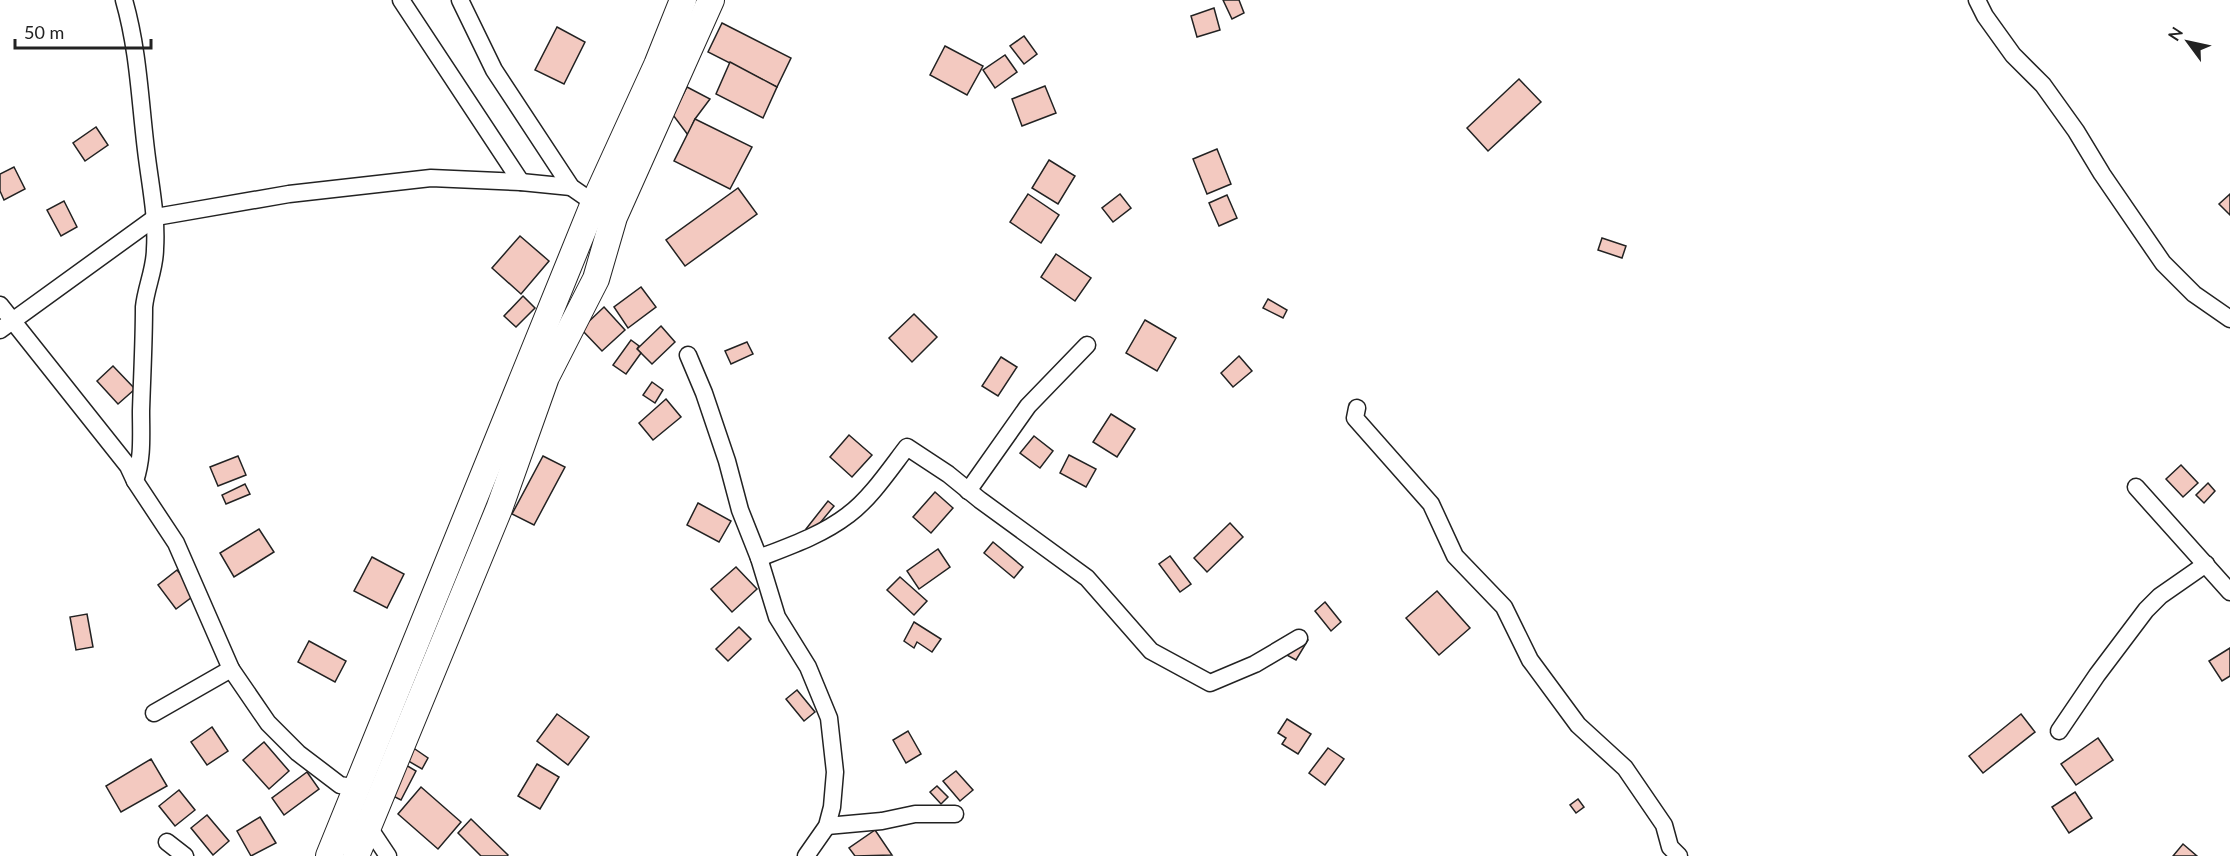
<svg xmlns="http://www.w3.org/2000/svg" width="2230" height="856" font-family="Lato,sans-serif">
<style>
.building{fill:#f3c9c0;stroke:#222;stroke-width:1.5}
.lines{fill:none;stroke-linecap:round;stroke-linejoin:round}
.street-casing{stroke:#222;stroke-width:19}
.primary-casing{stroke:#222;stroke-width:28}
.street{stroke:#fff;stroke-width:16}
.primary{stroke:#fff;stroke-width:26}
</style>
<rect width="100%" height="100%" fill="#fff"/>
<!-- building -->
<g class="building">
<polygon points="1223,0 1239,0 1244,13 1232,19"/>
<polygon points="1214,8 1220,30 1197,37 1191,16"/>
<polygon points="722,23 791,58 777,87 708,52"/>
<polygon points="557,27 585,42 564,84 535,70"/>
<polygon points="1024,36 1037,54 1024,64 1010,46"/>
<polygon points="945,46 983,66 967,95 930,75"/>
<polygon points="1005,55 1017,72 995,88 983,70"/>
<polygon points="730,62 777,87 763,118 716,94"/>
<polygon points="1519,79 1541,102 1488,151 1467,128"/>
<polygon points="1045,86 1056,113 1022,126 1012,99"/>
<polygon points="687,87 710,99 695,119 688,135 673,115"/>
<polygon points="695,119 752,147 730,189 674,161"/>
<polygon points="96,127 108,145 85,161 73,143"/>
<polygon points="1217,149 1231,184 1207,194 1193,159"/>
<polygon points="1049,160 1075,176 1058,204 1032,188"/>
<polygon points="14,167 25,189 4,200 0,191 0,174"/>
<polygon points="738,188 757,214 685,266 666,240"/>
<polygon points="1028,194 1059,215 1041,243 1010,222"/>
<polygon points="1120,194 1131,208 1113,222 1102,208"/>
<polygon points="2230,194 2230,215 2219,204"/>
<polygon points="1227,195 1237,218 1219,226 1209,203"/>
<polygon points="64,201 77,227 61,236 47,210"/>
<polygon points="520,236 549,261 521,294 492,268"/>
<polygon points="1602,238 1626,246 1622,258 1598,250"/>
<polygon points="1056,254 1091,278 1075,301 1041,277"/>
<polygon points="641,287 656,307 628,328 614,307"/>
<polygon points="523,296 535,308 516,327 504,316"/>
<polygon points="1268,299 1287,310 1283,318 1263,308"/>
<polygon points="604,307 625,330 602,351 581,329"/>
<polygon points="914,314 937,337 912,362 889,338"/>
<polygon points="1145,320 1176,338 1157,371 1126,353"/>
<polygon points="661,326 675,342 652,364 637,349"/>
<polygon points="631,340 639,346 637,349 641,353 626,374 613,365"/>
<polygon points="747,342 753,354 731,364 725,351"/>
<polygon points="1239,356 1252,371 1233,387 1221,373"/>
<polygon points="1001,357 1017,367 998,396 982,386"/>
<polygon points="113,366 135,389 118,404 97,381"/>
<polygon points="652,382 663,390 655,403 643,395"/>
<polygon points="666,399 681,417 653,440 639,423"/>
<polygon points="1111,414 1135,429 1117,457 1093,442"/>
<polygon points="849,435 872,455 852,477 830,457"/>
<polygon points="1034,436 1053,451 1040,468 1020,453"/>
<polygon points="1069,455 1096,469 1086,487 1060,473"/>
<polygon points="238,456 246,475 218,486 210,467"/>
<polygon points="543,456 565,467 534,525 512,514"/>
<polygon points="2181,465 2198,483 2183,497 2166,479"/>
<polygon points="2208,483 2215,491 2204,503 2196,495"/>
<polygon points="245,484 250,494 226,504 222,495"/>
<polygon points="935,492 953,508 931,533 913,517"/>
<polygon points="828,501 834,506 811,534 806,529"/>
<polygon points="698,503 731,521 719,542 687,525"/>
<polygon points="1230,523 1243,537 1207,572 1194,558"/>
<polygon points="259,529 274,552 234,577 220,553"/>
<polygon points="993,542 1023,567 1014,578 984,553"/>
<polygon points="938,549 950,567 919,589 907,571"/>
<polygon points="1170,556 1191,584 1180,592 1159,564"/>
<polygon points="372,557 404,574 387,608 354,591"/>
<polygon points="736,567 757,589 732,612 711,589"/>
<polygon points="177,570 196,594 176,609 158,585"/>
<polygon points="900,577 927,601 914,615 887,590"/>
<polygon points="1437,591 1470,628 1439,655 1406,618"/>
<polygon points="1325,602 1341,622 1331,631 1315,611"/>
<polygon points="87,614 93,647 76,650 70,617"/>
<polygon points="914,622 941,639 932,652 917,642 914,648 904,641"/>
<polygon points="739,627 751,639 728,661 716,649"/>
<polygon points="1295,632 1308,640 1296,660 1283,653"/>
<polygon points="309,641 346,661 335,682 298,662"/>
<polygon points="2230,648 2230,676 2222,681 2209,661"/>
<polygon points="797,690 815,712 804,721 786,699"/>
<polygon points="557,714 589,737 568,765 537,741"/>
<polygon points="2021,714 2035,732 1983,773 1969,756"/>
<polygon points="1287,719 1311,734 1298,754 1282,744 1286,738 1278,733"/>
<polygon points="212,727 228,751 207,765 191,742"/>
<polygon points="908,731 921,754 906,763 893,740"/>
<polygon points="2098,738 2113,760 2076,785 2061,764"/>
<polygon points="264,742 289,771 269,789 243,760"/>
<polygon points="412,747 428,758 422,769 405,759"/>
<polygon points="1328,748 1344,759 1325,785 1309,773"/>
<polygon points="151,759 167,786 121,812 106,786"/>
<polygon points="401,762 416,771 401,800 385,792"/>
<polygon points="537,764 559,777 540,809 518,796"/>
<polygon points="956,771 973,790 960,801 943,781"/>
<polygon points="307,772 319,789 284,815 272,798"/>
<polygon points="937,786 948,797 941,804 930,792"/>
<polygon points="421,787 461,822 438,849 398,814"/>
<polygon points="179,790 195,810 175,826 159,806"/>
<polygon points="2075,792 2092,818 2069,833 2052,807"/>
<polygon points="1578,799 1584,807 1576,813 1570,805"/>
<polygon points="207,815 229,841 213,855 191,828"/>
<polygon points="260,817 276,843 251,856 237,831"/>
<polygon points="471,819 508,855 507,856 481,856 458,833"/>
<polygon points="875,830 892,855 855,856 849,848"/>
<polygon points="2183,844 2197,856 2173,856"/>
</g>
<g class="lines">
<!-- street casing -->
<g class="street-casing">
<g id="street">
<path d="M124 0C139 52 140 105 147 158 151 189 157 218 155 249 155 269 146 287 144 307 144 342 142 377 141 411 141 436 143 457 135 481"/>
<polyline points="401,0 521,182"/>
<polyline points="460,0 494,70 571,187 594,203"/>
<polyline points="1977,0 1985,16 2013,55 2043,85 2076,131 2102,174 2163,263 2194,294 2230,319"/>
<polyline points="0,305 128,466 135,481 176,543 231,669 268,723 298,753 340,785 357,788"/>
<polyline points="0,330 156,217 289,194 431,178 521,182 571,187"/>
<polyline points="688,355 704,393 727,461 740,510 759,558 777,617 808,667 829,718 835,772 832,807 827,826 806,856"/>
<polyline points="1357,408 1355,418 1431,504 1455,556 1504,607 1530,660 1578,725 1625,768 1664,825 1670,847 1679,856"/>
<polyline points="2136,487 2230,592"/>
<polyline points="968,491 1028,406 1087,345"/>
<path d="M759 558C790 546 822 535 848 515 870 499 890 469 907 447L948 474 980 500 1087 578 1151 651 1210 683 1255 664 1299 638"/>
<polyline points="154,713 231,669"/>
<polyline points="2059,731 2097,675 2146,610 2160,596 2206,564"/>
<polyline points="368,826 388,856"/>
<polyline points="827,826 882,821 915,814 955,814"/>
<polyline points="167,842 185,856"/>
</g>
</g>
<!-- primary casing -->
<g class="primary-casing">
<g id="primary">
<polyline points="329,856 594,203 657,65 683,0"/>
<polyline points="356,856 499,509 546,377 596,279 614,217 711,0"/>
</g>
</g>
<!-- street -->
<use href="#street" class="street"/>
<!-- primary -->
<use href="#primary" class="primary"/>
</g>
<!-- north arrow -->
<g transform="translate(2188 42) rotate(303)" stroke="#ffffff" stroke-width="4.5" paint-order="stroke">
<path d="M0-4.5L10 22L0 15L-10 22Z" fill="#222222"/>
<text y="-9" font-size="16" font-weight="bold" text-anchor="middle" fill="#222222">N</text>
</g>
<!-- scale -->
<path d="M15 39v9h136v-9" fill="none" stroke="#222222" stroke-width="3"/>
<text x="24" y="39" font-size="18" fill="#222222" stroke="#ffffff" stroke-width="4.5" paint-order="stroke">50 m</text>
</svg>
